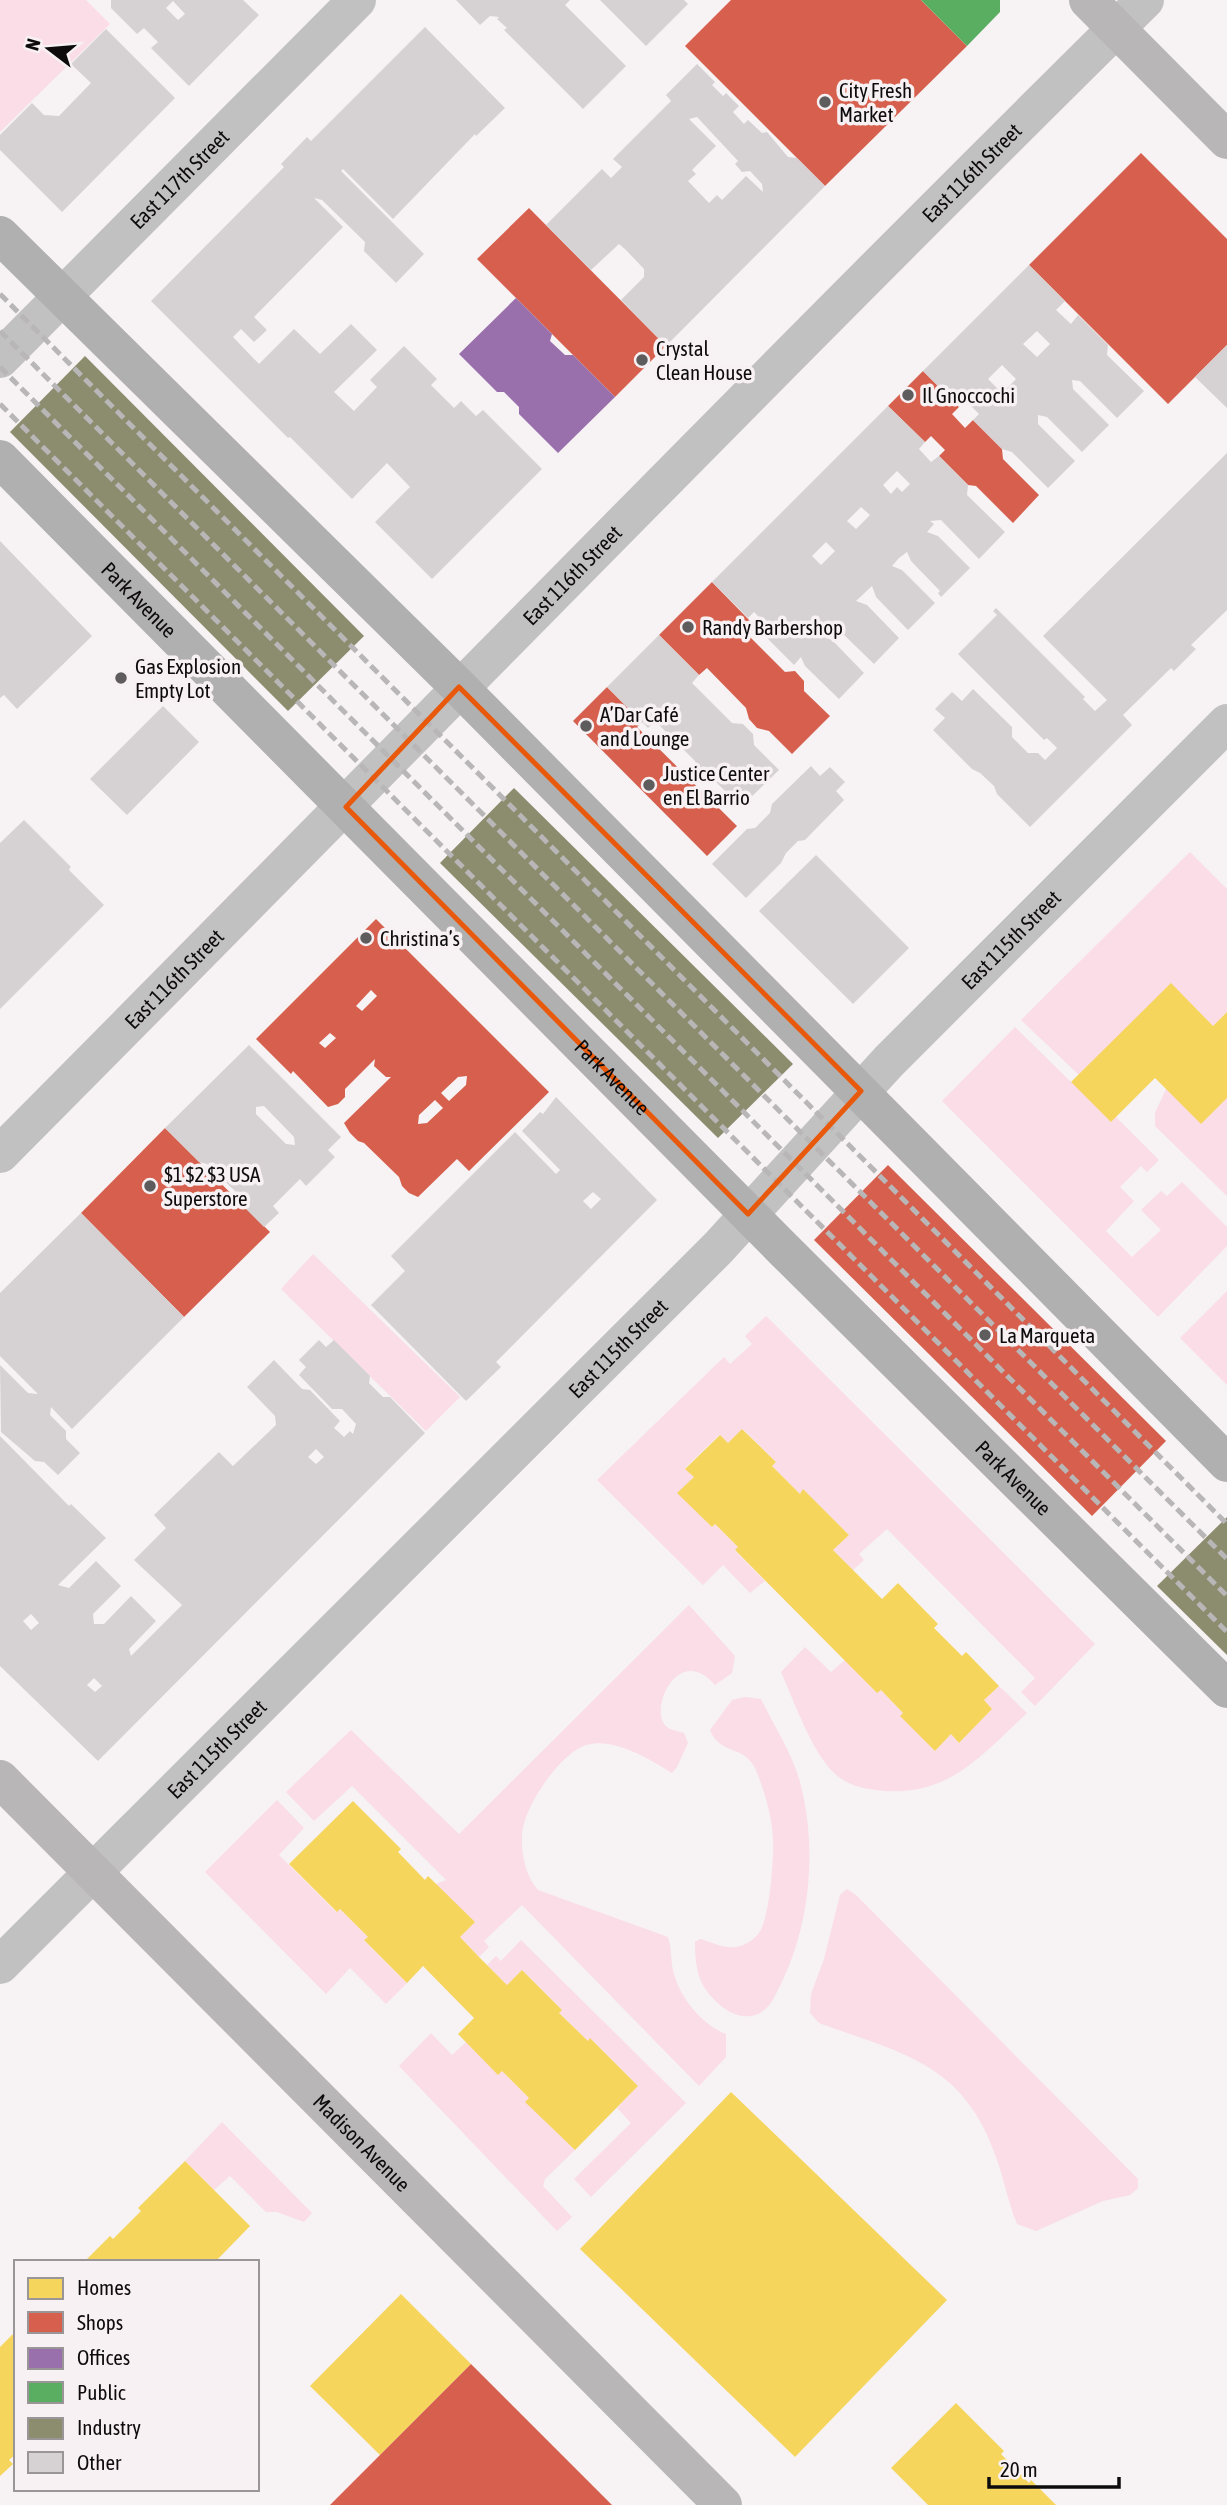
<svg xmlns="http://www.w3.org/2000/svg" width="1227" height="2505" font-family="'Asap Condensed',sans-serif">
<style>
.green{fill:#fadde6}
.homes{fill:#f6d55c}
.shops{fill:#d6604d;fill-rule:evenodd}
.offices{fill:#9970ab}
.public{fill:#5aae61}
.industry{fill:#8c8c6e}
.building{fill:#d6d2d4;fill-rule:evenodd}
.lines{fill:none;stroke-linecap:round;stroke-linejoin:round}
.minor{stroke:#c2c1c1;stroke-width:38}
.tertiary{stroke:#c2c1c1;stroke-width:38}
.secondary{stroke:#b9b6b7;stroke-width:38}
.primary{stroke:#b1b0b0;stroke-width:38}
.rail{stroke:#b8b6b7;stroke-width:5;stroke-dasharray:10 5;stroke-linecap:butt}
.marked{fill:none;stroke:#e8590c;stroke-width:5;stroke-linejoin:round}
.poi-dot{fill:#5f5c5d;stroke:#f8f1f3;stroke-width:2.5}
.labels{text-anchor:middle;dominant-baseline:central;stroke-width:7;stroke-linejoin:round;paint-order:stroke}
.poi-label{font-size:21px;fill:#0d0b0c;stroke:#f8f1f3;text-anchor:start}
.street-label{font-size:21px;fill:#0d0b0c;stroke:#f8f1f3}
</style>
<rect width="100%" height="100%" fill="#f7f2f4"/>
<!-- green -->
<g class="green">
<polygon points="0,0 86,0 110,24 0,132"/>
<polygon points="1190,852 1227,889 1227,1012 1213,1026 1171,984 1079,1075 1021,1020"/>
<polygon points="1015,1027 1071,1082 1116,1117 1159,1160 1147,1172 1141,1166 1120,1187 1134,1201 1106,1231 1132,1257 1161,1230 1141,1210 1161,1191 1167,1196 1182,1182 1227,1227 1227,1246 1158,1317 942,1101"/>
<polygon points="1166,1089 1227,1098 1227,1196 1155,1126 1155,1113"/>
<polygon points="313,1254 460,1397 426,1431 281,1289"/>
<polygon points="1227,1291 1227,1385 1180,1338"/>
<polygon points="766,1316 1095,1644 1035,1706 1021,1692 1035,1678 887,1529 859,1554 864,1560 853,1570 833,1550 849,1535 803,1490 800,1494 772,1466 776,1462 743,1429 728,1443 719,1435 685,1468 694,1477 678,1493 712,1527 715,1524 738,1547 735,1551 765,1581 750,1593 723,1565 703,1585 597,1480 724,1357 730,1364 752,1344 745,1336"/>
<path d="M689 1605 735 1656 732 1673 715 1685C679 1644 651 1705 664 1724 668 1730 677 1731 684 1733L688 1743 677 1767 672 1773C649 1759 614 1737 586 1745 559 1754 524 1807 522 1834 521 1854 525 1875 538 1890L668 1937C671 1947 671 1955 672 1965 676 1993 700 2024 726 2034V2057L699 2086 522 1905 484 1941 489 1947 479 1957 460 1937 436 1884 446 1880 352 1786 314 1821 286 1792 351 1730 459 1834Z"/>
<path d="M805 1647 831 1672 845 1660 877 1693 881 1690 903 1713 901 1716 935 1751 951 1734 959 1743 992 1709 984 1700 999 1686 1027 1713C980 1757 947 1799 876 1790 860 1788 845 1784 833 1772 811 1750 794 1701 781 1672Z"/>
<path d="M745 1697 761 1699C774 1726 794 1756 801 1786 817 1851 810 1924 781 1984 776 1993 772 2005 763 2011 740 2028 709 2001 700 1979 696 1967 695 1955 695 1942L700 1939C711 1942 725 1949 737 1947 745 1945 754 1940 759 1933 770 1917 774 1858 773 1838 772 1816 764 1790 756 1770 745 1744 720 1756 710 1730L732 1700Z"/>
<polygon points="277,1800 304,1828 279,1855 336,1912 340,1909 368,1937 364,1940 407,1983 386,2004 350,1968 326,1994 205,1872"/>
<path d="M847 1889 856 1895 1138 2179V2188L1130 2195 1103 2201 1036 2231 1017 2224C1008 2202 1004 2179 996 2157 964 2063 901 2053 819 2023L810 2013 811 1994 824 1959 840 1895Z"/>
<polygon points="521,1940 686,2103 591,2197 574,2179 631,2123 617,2108 638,2086 591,2039 588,2041 559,2013 562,2010 522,1970 507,1985 487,1965 496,1956 501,1961"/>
<polygon points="431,2033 452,2055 466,2042 498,2074 502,2071 529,2098 526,2102 575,2150 545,2179 543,2186 572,2217 557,2231 399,2066"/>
<polygon points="222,2122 312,2213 304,2222 277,2212 266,2212 230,2176 214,2190 185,2161"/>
</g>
<!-- homes -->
<g class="homes">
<polygon points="1171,983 1213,1026 1227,1012 1227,1098 1201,1124 1155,1078 1111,1122 1071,1082"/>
<polygon points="742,1429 776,1462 772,1466 800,1494 803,1489 849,1535 833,1550 882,1599 898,1583 938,1624 934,1628 962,1656 966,1652 999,1686 984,1700 992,1709 959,1743 951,1734 935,1751 900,1716 903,1713 881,1690 877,1693 735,1550 738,1547 715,1524 712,1527 677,1493 694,1477 685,1469 720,1435 728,1443"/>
<polygon points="353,1801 401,1849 398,1852 425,1880 428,1876 475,1922 460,1937 479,1957 507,1985 522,1970 562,2010 559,2013 588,2041 590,2038 638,2086 575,2150 525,2102 529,2098 502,2071 498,2075 458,2034 474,2018 423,1966 407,1983 364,1940 368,1937 340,1909 337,1912 289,1864"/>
<polygon points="731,2092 947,2300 795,2457 580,2249"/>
<polygon points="185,2161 250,2226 215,2262 84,2262 110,2236 113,2239 141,2211 138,2208"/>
<polygon points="401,2294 471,2364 380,2455 310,2386"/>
<polygon points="16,2331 16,2454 9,2460 13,2464 0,2476 0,2347"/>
<polygon points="956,2403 1004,2451 1001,2454 1029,2483 1031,2480 1056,2505 928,2505 891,2468"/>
</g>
<!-- shops -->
<g class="shops">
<polygon points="731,0 921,0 967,46 825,186 685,46"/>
<polygon points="1141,153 1227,239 1227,345 1168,404 1029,265"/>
<polygon points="529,208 666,346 615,397 477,259"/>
<polygon points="923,371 959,407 952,414 965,428 973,420 1002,449 1003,459 1039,495 1013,523 976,486 968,485 939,456 945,450 931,436 925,442 888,406"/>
<polygon points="712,582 751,622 743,630 785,672 795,671 804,681 804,691 830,716 792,754 769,731 757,728 749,719 746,708 707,668 699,675 659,635"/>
<polygon points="607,687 642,722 637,727 737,826 707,856 573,721"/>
<path d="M376 919 549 1092 469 1171 457 1159 418 1197 409 1193 402 1186 399 1177 364 1143 358 1141 350 1133 344 1123 391 1077H386L374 1066 375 1059 345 1089V1097L338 1104 328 1107 293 1071 291 1074 256 1039ZM371 990 377 996 362 1011 356 1006ZM330 1033 336 1038 325 1048 319 1043ZM467 1076 466 1085 449 1101 441 1093 458 1077ZM435 1100 443 1108 427 1123 418 1124 419 1115Z"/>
<polygon points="165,1128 270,1232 184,1317 81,1213"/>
<polygon points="888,1165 1166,1441 1092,1516 814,1240"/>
<polygon points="471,2364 612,2505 330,2505"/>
</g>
<!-- offices -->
<polygon class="offices" points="516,298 552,334 550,341 565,355 573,355 615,397 558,453 519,414 519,407 504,392 497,392 459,354"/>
<!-- public -->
<polygon class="public" points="921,0 1000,0 1000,12 967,46"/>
<!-- industry -->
<g class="industry">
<polygon points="85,356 364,636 288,711 10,432"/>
<polygon points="514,788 793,1064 718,1138 440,863"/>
<polygon points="1227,1517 1227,1655 1157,1586"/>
</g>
<!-- building -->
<g class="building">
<path d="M111 0H243L259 15 189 86 151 48 158 42 144 28 137 34 111 8ZM173 1 185 14 178 20 166 8Z"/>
<polygon points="456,0 570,0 565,5 626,66 583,109 504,30 507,28 497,19 499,17 490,16 480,25"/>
<polygon points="600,0 684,0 688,4 646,46"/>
<polygon points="425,27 505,108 476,136 475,134 393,219 343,169 341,171 424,254 396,283 364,251 365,242 322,200 314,198 343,227 254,317 267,330 254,342 241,329 233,337 259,364 294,329 320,354 351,324 377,350 334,392 354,411 377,387 370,380 404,346 437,379 431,385 454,408 461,401 476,416 483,410 542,469 432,579 375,522 410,487 387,463 352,499 290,437 288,438 151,301 284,167 281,164 307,137 311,141"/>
<polygon points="106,29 175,98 62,212 0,150 0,135 32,103 44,115 59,116 91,83 71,64"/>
<path d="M697 64 715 82 712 85 723 96 726 93 739 106 733 112 744 124 748 120 762 133 767 132 788 157 797 158 825 186 666 346 621 300 644 277V269L626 250 619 244 591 270 546 225 602 169 611 178 622 167 613 159 671 101 666 95ZM697 117 738 161 735 164 742 172 750 171 762 184 763 192 746 176 722 200 717 195 709 203 688 181 696 174 692 170 716 146 689 119Z"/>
<path d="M1029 265 1065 301 1056 310 1071 324 1078 315 1108 345 1107 355 1144 391 1117 418 1080 381 1072 380 1073 389 1109 425 1082 452 1047 417 1038 415V424L1075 461 1048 488 1012 452 1002 449 973 420 979 414 966 401 959 407 923 371ZM1037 331 1050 344 1037 357 1023 344ZM1002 365 1016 379 1002 393 988 379Z"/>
<polygon points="1227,345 1227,408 1195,377"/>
<path d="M888 406 925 442 919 449 931 462 939 456 968 485 967 495 1005 532 979 559 941 520 930 521 934 524 927 532 938 536 970 568 941 597 938 593 940 591 911 561 907 552 899 558 892 566 902 570 935 603 908 630 876 597 872 586 856 601 867 605 899 638 874 664 840 631 837 621 821 636 832 640 864 673 839 699 805 666 801 657 794 665 758 629 764 622 754 612 748 618 712 582ZM897 471 910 484 902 492 897 487 891 494 883 485ZM861 507 870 515 856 529 847 521ZM826 542 835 551 821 565 812 556Z"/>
<polygon points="1227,453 1227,610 1191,645 1196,649 1174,671 1171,668 1123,715 1132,725 1030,827 997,794 994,786 980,773 972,769 933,730 945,718 935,709 952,692 962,701 973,689 1012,727 1012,737 1028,753 1038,753 1045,760 1057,748 1047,738 1044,740 958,654 997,615 993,611 996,608 1085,697 1083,699 1095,711 1107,700 1043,636"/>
<polygon points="0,541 92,636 17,709 4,695 0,698"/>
<polygon points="659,635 699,675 692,683 732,723 743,724 753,734 754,745 779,770 741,807 716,782 707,780 699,773 695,761 655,721 648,728 607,687"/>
<polygon points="163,706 199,742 127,815 90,779"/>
<polygon points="811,766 820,776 830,767 845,782 836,791 844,800 805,840 798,841 786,853 781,863 746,898 712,864 747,829 755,828 770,813 772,804"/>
<polygon points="24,820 71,867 69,869 70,871 104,905 0,1009 0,843"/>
<polygon points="816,855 909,948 853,1004 759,911"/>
<path d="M249 1045 341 1137 328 1150 335 1157 306 1186 300 1179 273 1206 279 1213 264 1227 238 1201 237 1193 207 1164 199 1162 165 1128ZM264 1106 294 1137 295 1145 286 1144 256 1114V1107Z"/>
<path d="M556 1097 657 1200 496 1362 501 1367 466 1401 371 1305 405 1271 391 1256 515 1132 556 1174 560 1170 522 1131 540 1112 543 1114ZM593 1192 601 1199 591 1209 583 1201Z"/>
<polygon points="81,1213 184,1317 72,1429 51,1407 50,1415 66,1431 66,1439 80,1453 58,1475 44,1462 35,1461 1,1432 0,1365 28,1393 38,1394 0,1356 0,1293"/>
<path d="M319 1340 326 1347 334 1340 370 1376 369 1383 383 1397H390L425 1433 98 1761 0 1666V1436L69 1506 71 1504 106 1538 58 1585 69 1588 96 1561 121 1586 93 1614 94 1624H104L131 1596 156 1621 129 1649 131 1656 182 1605 134 1560 166 1528 154 1515 219 1452 233 1466 276 1425 275 1416 247 1387 274 1360 302 1389 310 1390 340 1421 334 1428 344 1437 350 1431 353 1434 356 1424 342 1409H332L299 1375 306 1367 299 1360ZM316 1449 324 1457 316 1464 308 1457ZM31 1614 39 1623 31 1630 23 1621ZM94 1678 102 1686 95 1692 87 1685Z"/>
</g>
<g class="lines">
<!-- minor -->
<g class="minor">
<path id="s1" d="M0 359 357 0"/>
<path id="s2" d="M0 1965 718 1248 889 1061 1227 723"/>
</g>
<!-- tertiary -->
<path class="tertiary" id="s3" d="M0 1154C382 770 759 381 1145 0"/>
<!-- secondary -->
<g class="secondary">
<polyline points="1088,0 1227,140"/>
<path id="s4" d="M0 1779 723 2505"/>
</g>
<!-- primary -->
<g class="primary">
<polyline points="0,235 459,687 1227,1463"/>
<path id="s5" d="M0 459 783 1249 1227 1689"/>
</g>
<!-- rail -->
<g class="rail">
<polyline points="0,294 1227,1524"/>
<polyline points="0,331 1227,1559"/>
<polyline points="0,367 1227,1596"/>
<polyline points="0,404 1227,1632"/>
</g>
</g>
<!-- marked area -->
<path class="marked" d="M459 687 861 1091 748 1214 346 807Z"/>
<!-- markers -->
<g class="poi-dot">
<circle cx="825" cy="102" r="7"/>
<circle cx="642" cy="360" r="7"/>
<circle cx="908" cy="395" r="7"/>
<circle cx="688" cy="627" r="7"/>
<circle cx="121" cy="678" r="7"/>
<circle cx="586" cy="726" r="7"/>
<circle cx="649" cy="785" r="7"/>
<circle cx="366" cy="938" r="7"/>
<circle cx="150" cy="1186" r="7"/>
<circle cx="985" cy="1335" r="7"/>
</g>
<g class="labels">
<!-- poi labels -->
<g class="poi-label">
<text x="839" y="90">City Fresh<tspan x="839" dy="24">Market</tspan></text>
<text x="656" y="348">Crystal<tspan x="656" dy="24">Clean House</tspan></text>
<text x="922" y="395">Il Gnoccochi</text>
<text x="702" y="627">Randy Barbershop</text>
<text x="135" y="666">Gas Explosion<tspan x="135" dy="24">Empty Lot</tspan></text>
<text x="600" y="714">A’Dar Café<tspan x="600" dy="24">and Lounge</tspan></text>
<text x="663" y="773">Justice Center<tspan x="663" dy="24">en El Barrio</tspan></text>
<text x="380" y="938">Christina’s</text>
<text x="164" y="1174">$1 $2 $3 USA<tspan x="164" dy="24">Superstore</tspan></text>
<text x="999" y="1335">La Marqueta</text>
</g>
<!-- street labels -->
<g class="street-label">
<text stroke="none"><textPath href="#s3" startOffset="1381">East 116th Street</textPath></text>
<text stroke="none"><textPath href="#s1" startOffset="254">East 117th Street</textPath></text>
<text stroke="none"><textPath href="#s3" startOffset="814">East 116th Street</textPath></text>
<text stroke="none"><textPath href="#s5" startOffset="198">Park Avenue</textPath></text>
<text stroke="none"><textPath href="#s2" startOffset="1440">East 115th Street</textPath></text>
<text stroke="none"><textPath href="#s3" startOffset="247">East 116th Street</textPath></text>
<text stroke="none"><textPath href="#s5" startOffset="870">Park Avenue</textPath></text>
<text stroke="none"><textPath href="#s2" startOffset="873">East 115th Street</textPath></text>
<text stroke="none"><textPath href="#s5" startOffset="1437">Park Avenue</textPath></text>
<text stroke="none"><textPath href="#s2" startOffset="306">East 115th Street</textPath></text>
<text stroke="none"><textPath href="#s4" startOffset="513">Madison Avenue</textPath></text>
</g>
</g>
<!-- legend -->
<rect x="14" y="2260" width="245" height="231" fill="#f8f1f3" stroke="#9a9597" stroke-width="2"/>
<rect x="28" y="2278" width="35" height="21" fill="#f6d55c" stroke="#9a9597" stroke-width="2"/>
<text x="77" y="2295" font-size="21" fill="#0d0b0c">Homes</text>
<rect x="28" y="2312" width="35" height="21" fill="#d6604d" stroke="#9a9597" stroke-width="2"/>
<text x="77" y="2330" font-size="21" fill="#0d0b0c">Shops</text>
<rect x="28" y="2348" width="35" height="21" fill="#9970ab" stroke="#9a9597" stroke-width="2"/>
<text x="77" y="2365" font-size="21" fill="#0d0b0c">Offices</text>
<rect x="28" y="2382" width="35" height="21" fill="#5aae61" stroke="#9a9597" stroke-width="2"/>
<text x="77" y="2400" font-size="21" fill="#0d0b0c">Public</text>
<rect x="28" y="2418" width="35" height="21" fill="#8c8c6e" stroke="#9a9597" stroke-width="2"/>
<text x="77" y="2435" font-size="21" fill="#0d0b0c">Industry</text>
<rect x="28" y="2452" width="35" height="21" fill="#d6d2d4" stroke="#9a9597" stroke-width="2"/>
<text x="77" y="2470" font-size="21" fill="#0d0b0c">Other</text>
<!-- north arrow -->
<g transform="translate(49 49) rotate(286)" stroke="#f8f1f3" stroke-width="5" paint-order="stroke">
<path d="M0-5L12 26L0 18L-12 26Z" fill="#0d0b0c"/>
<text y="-10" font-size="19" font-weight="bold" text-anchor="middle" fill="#0d0b0c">N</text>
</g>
<!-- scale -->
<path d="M989 2477v10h130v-10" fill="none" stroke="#0d0b0c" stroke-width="3.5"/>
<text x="1000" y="2477" font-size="21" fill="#0d0b0c" stroke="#f8f1f3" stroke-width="5" paint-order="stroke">20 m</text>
</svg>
